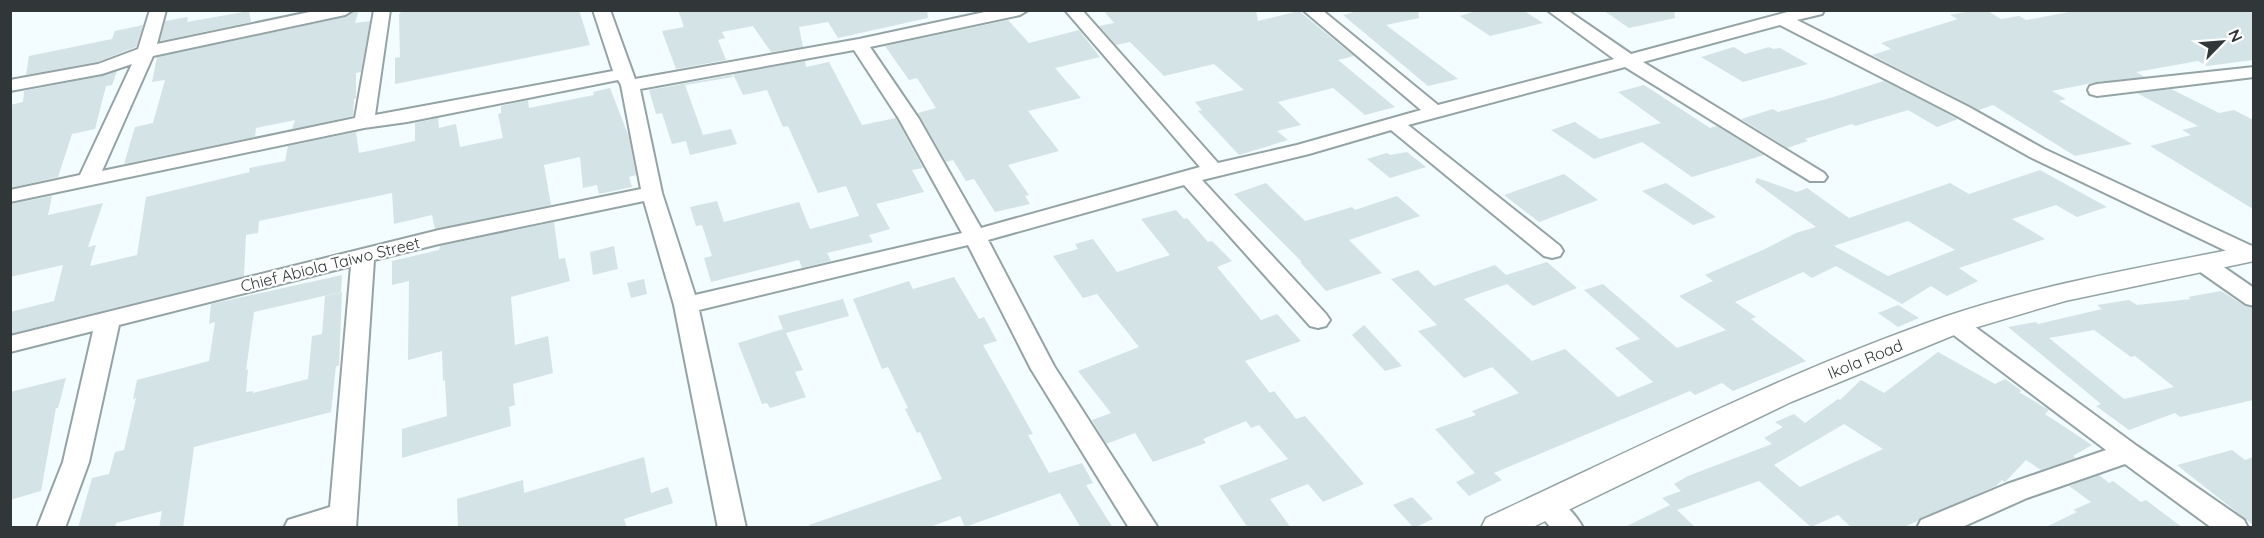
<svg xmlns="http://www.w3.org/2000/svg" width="2264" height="538" font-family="Quicksand,sans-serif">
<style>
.building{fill:#d4e3e6;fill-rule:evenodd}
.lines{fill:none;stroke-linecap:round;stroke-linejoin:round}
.minor-casing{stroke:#94a3a5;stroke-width:4}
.tertiary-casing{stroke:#94a3a5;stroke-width:3}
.minor{fill:#fff;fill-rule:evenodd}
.tertiary{fill:#fff;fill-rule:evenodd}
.labels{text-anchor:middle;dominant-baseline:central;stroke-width:4.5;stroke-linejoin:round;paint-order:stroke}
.street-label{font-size:16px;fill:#313738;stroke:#fff}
</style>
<rect width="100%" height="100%" fill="#f3fcfe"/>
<!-- building -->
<g class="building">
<polygon points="355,10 359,10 355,23 370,21 361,72 356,73 356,98 354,99 353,116 292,129 295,120 256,128 255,137 124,164 135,127 153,123 165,80 152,82 157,57 345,17"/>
<polygon points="402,10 579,10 590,45 395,84 395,58 400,57 399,15"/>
<polygon points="678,10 927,10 928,18 838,38 828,22 799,27 803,47 771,52 753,26 722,32 725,38 718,40 726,60 676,69 662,31 684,27"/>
<polygon points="1103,10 1256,10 1258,21 1299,11 1354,56 1338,60 1395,107 1365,115 1333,88 1278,102 1301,125 1277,131 1288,140 1239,155 1198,111 1202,110 1195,102 1244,90 1214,64 1164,76 1130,42 1116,45 1099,26 1114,23"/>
<polygon points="1361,10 1418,10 1419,18 1386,25 1458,79 1428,86 1343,15"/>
<polygon points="1479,10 1523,10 1543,23 1490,36 1460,16"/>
<polygon points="1603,10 1674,10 1675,18 1629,28"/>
<polygon points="1976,10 1986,10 2001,19 2019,16 2026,20 2080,10 2253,10 2253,60 2207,66 2198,61 2136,72 2145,77 2097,82 2052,91 2066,99 2059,101 2132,144 2075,156 1993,105 1979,110 1872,55 1891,49 1881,43 1958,19 1950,15"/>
<polygon points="249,11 251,22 160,41 165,21 188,17 187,22"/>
<polygon points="1008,20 1029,43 1079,30 1100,57 1055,68 1081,98 1028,111 1059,151 1008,165 1029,195 1025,196 1030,204 995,212 974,179 966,181 953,160 946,162 918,113 936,108 917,78 909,80 885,46"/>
<polygon points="143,25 136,47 97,62 26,75 29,56 112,39 115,31"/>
<polygon points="1734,47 1745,54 1769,47 1773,49 1780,48 1808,64 1743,82 1701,57"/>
<polygon points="805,61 806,67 829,62 862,125 896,118 923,168 912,170 924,192 876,204 890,229 869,235 873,242 827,253 831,261 802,268 799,260 711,282 704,258 712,256 702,225 696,226 690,207 717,201 724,222 799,202 810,229 859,216 846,186 818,193 788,126 783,127 767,90 743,95 733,74"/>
<polygon points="117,71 112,85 106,86 95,129 72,134 58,177 10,188 10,105 23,102 24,91 102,76"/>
<polygon points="732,75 733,77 685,85 703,135 731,129 737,144 690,155 686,141 672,144 662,113 656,114 649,90"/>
<polygon points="1884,81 1958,119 1937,127 1908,110 1855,126 1852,124 1805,139 1808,141 1787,148 1741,119 1773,109 1778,112 1830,98"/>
<polygon points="1644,85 1710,128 1717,126 1764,155 1692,177 1642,142 1594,159 1551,130 1575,122 1600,139 1661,123 1618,92"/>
<polygon points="610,88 629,137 636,175 629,177 632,187 599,194 597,185 583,188 580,157 544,165 551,205 435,229 432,215 394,224 392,193 259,221 258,233 246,235 244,276 10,334 10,312 54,301 63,265 10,277 10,204 52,196 48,215 103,203 88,247 96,245 90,266 137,255 146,197 250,172 249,168 285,161 288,146 356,132 359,153 415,141 415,123 438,118 439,128 456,124 460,147 503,138 498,114 501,113 501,106 528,100 529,108 594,95 593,92"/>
<polygon points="2171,89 2219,113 2234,110 2253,120 2253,209 2150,146 2191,135 2182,130 2198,126 2137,93"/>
<polygon points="1407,152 1426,167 1390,178 1367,159 1387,153 1390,155"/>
<path d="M2040 170 2107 207 2077 217 2056 205 2012 219 2045 239 1959 268 1978 281 1947 296 1931 286 1902 304 1836 266 1812 278 1803 272 1735 302 1756 317 1751 319 1806 361 1733 391 1722 383 1695 395 1690 391 1494 473 1502 480 1469 496 1456 482 1475 473 1435 429 1476 415 1472 411 1519 393 1492 367 1464 378 1418 331 1437 325 1391 279 1418 270 1434 286 1495 265 1506 275 1547 262 1577 288 1533 306 1507 284 1464 299 1532 361 1565 349 1618 397 1653 382 1615 348 1640 339 1584 290 1603 284 1677 348 1726 330 1679 296 1713 281 1705 275 1765 249 1796 233 1816 227 1755 182 1757 178 1797 192 1807 188 1849 218 1950 183 1969 194ZM1908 221 1955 250 1888 276 1834 246Z"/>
<polygon points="1564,174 1598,200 1539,222 1504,195"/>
<polygon points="1266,183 1305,221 1352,207 1355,210 1397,196 1420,216 1349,240 1382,273 1326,291 1300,262 1302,262 1234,194"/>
<polygon points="1666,183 1716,217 1693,225 1642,191"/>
<polygon points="1176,210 1184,219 1187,218 1208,242 1212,241 1232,261 1217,267 1261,320 1277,314 1301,341 1245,361 1270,393 1274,391 1296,419 1305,416 1364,484 1323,502 1308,484 1270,499 1291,528 1248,528 1219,486 1288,459 1259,425 1251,428 1246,421 1203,439 1206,443 1153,462 1135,433 1106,444 1092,420 1111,413 1078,371 1139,347 1097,294 1083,298 1053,256 1078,249 1075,244 1093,239 1117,272 1170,255 1141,219"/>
<polygon points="554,222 559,259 565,258 570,281 511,297 515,345 548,336 553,373 513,384 515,405 509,407 511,426 402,458 402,429 447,416 445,380 443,381 442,351 408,360 409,281 392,285 392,261 439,250 440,246"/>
<polygon points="614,246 618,269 593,275 590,252"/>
<polygon points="342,275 341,292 254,312 246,370 248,369 246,392 253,391 253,393 308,379 312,336 322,334 325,296 342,292 339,366 336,366 331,412 194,447 183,528 159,528 162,511 116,523 115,528 78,528 92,478 109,474 115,452 124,450 136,398 133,399 137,380 209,361 215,322 209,324 211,304"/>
<polygon points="954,277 979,319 984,317 997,341 983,345 1033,434 1028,435 1049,473 1082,463 1093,483 1086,485 1113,528 1081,528 1060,493 965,527 960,516 927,528 809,528 809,525 942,479 920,432 917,433 905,409 908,408 888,367 882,369 853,299 909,281 913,289"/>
<polygon points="644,279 647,294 631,298 627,283"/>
<path d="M2215 287 2245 306 2253 308V400L2180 417 2175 413 2129 430 2096 406 2101 404 2008 327 2036 322 2038 324 2102 309 2097 305 2129 300 2137 305 2191 299 2188 297 2221 291ZM2094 330 2131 357 2135 356 2174 387 2124 399 2049 338Z"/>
<polygon points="843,299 849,316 786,333 803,370 795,372 806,397 770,408 767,403 762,404 738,343 783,329 778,316"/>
<polygon points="1898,305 1919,318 1898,327 1878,313"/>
<polygon points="1364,325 1402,366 1385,371 1352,335"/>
<path d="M1938 352 1995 384 2005 379 2022 391 2019 392 2049 410 2045 414 2092 445 2073 456 2076 458 2041 470 2026 460 2005 482 2002 480 1996 486 1902 528H1852L1838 515 1811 527 1759 481 1677 510 1696 528H1623L1670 505 1662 498 1681 491 1674 484 1688 476 1772 444 1764 438 1783 427 1775 422 1794 414 1805 423 1838 399 1840 400 1861 380 1884 393ZM1844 424 1883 449 1800 487 1774 465Z"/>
<polygon points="66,378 58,408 56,408 41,491 10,500 10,392"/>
<polygon points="2232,450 2245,460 2253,457 2253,525 2177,465"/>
<polygon points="644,457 651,493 668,487 673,503 624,519 627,528 458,528 457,499 523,480 524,493"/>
<polygon points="2099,475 2109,483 2113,481 2141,502 2146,500 2183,528 2044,528 2077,512 2073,510 2091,502 2069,486"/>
<polygon points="1412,497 1433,519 1414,528 1393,505"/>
</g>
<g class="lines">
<!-- minor casing -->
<g class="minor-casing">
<g id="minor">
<path d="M150 10H166L157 44 319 10H353L345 15 153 56 102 171 355 118 374 10H390L375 115 613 71 593 10H610L635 79 859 39 994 10H1028L1020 15 870 47 919 119 981 228 1200 167 1065 10H1082L1218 163 1297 145 1421 110 1303 10H1322L1438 105 1614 59 1547 10H1567L1631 54 1795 10H1824L1822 14 1797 20 1969 107 2044 149 2254 247V260L2243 259 2030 157 1955 115 1780 25 1643 62 1824 173 1827 177 1824 181H1810L1625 67 1408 125 1560 246 1563 251 1560 256 1552 258 1544 256 1391 130 1309 154 1202 180 1326 314 1330 320 1326 326 1318 328 1310 326 1184 185 988 240 1054 366 1158 528H1129L1031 369 968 245 699 310 746 528H718L674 305 644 201 439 244 374 260 356 528H284L288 520 330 507 351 266 119 325 89 462 65 528H37L63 462 93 331 10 352V336L439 230 641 189 621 85 618 80 407 122 364 128 10 202V190L80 175 132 64 102 74 10 91V80L98 64 138 49ZM854 50 899 119 962 233 695 295 662 193 640 89Z"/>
<polygon points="2254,67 2254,77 2097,96 2090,94 2088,90 2090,86 2097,84"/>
<polygon points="2204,257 2212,259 2254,288 2254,306 2246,304 2196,269 2193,264 2196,259"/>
<polygon points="1955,316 1963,318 2137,446 2244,520 2248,528 2212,528 2125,464 2027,498 1960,528 1917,528 1921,520 2007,484 2106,450 1947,330 1943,324 1947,318"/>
<path d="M1546 494C1561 499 1576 514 1583 528H1551L1532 505 1536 497Z"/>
</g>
</g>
<!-- tertiary casing -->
<g class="tertiary-casing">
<path id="tertiary" d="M2254 245V261L2065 301 1964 331 1791 402 1531 528H1481L1486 518C1637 448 1786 372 1944 317 2044 283 2150 266 2254 245Z"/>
</g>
<!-- minor -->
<use href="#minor" class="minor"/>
<!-- tertiary -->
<use href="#tertiary" class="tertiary"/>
</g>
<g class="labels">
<!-- street labels -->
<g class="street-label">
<text transform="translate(330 264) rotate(-14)">Chief Abiola Taiwo Street</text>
<text transform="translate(1865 359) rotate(-22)">Ikola Road</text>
</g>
</g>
<!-- border -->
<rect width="2264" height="538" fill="none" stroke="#313738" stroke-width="24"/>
<!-- north arrow -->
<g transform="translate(2222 42) rotate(65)" stroke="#ffffff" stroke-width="4.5" paint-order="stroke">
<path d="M0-4.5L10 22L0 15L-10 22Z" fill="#313738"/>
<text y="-9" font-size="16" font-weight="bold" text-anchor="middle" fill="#313738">N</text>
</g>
</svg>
